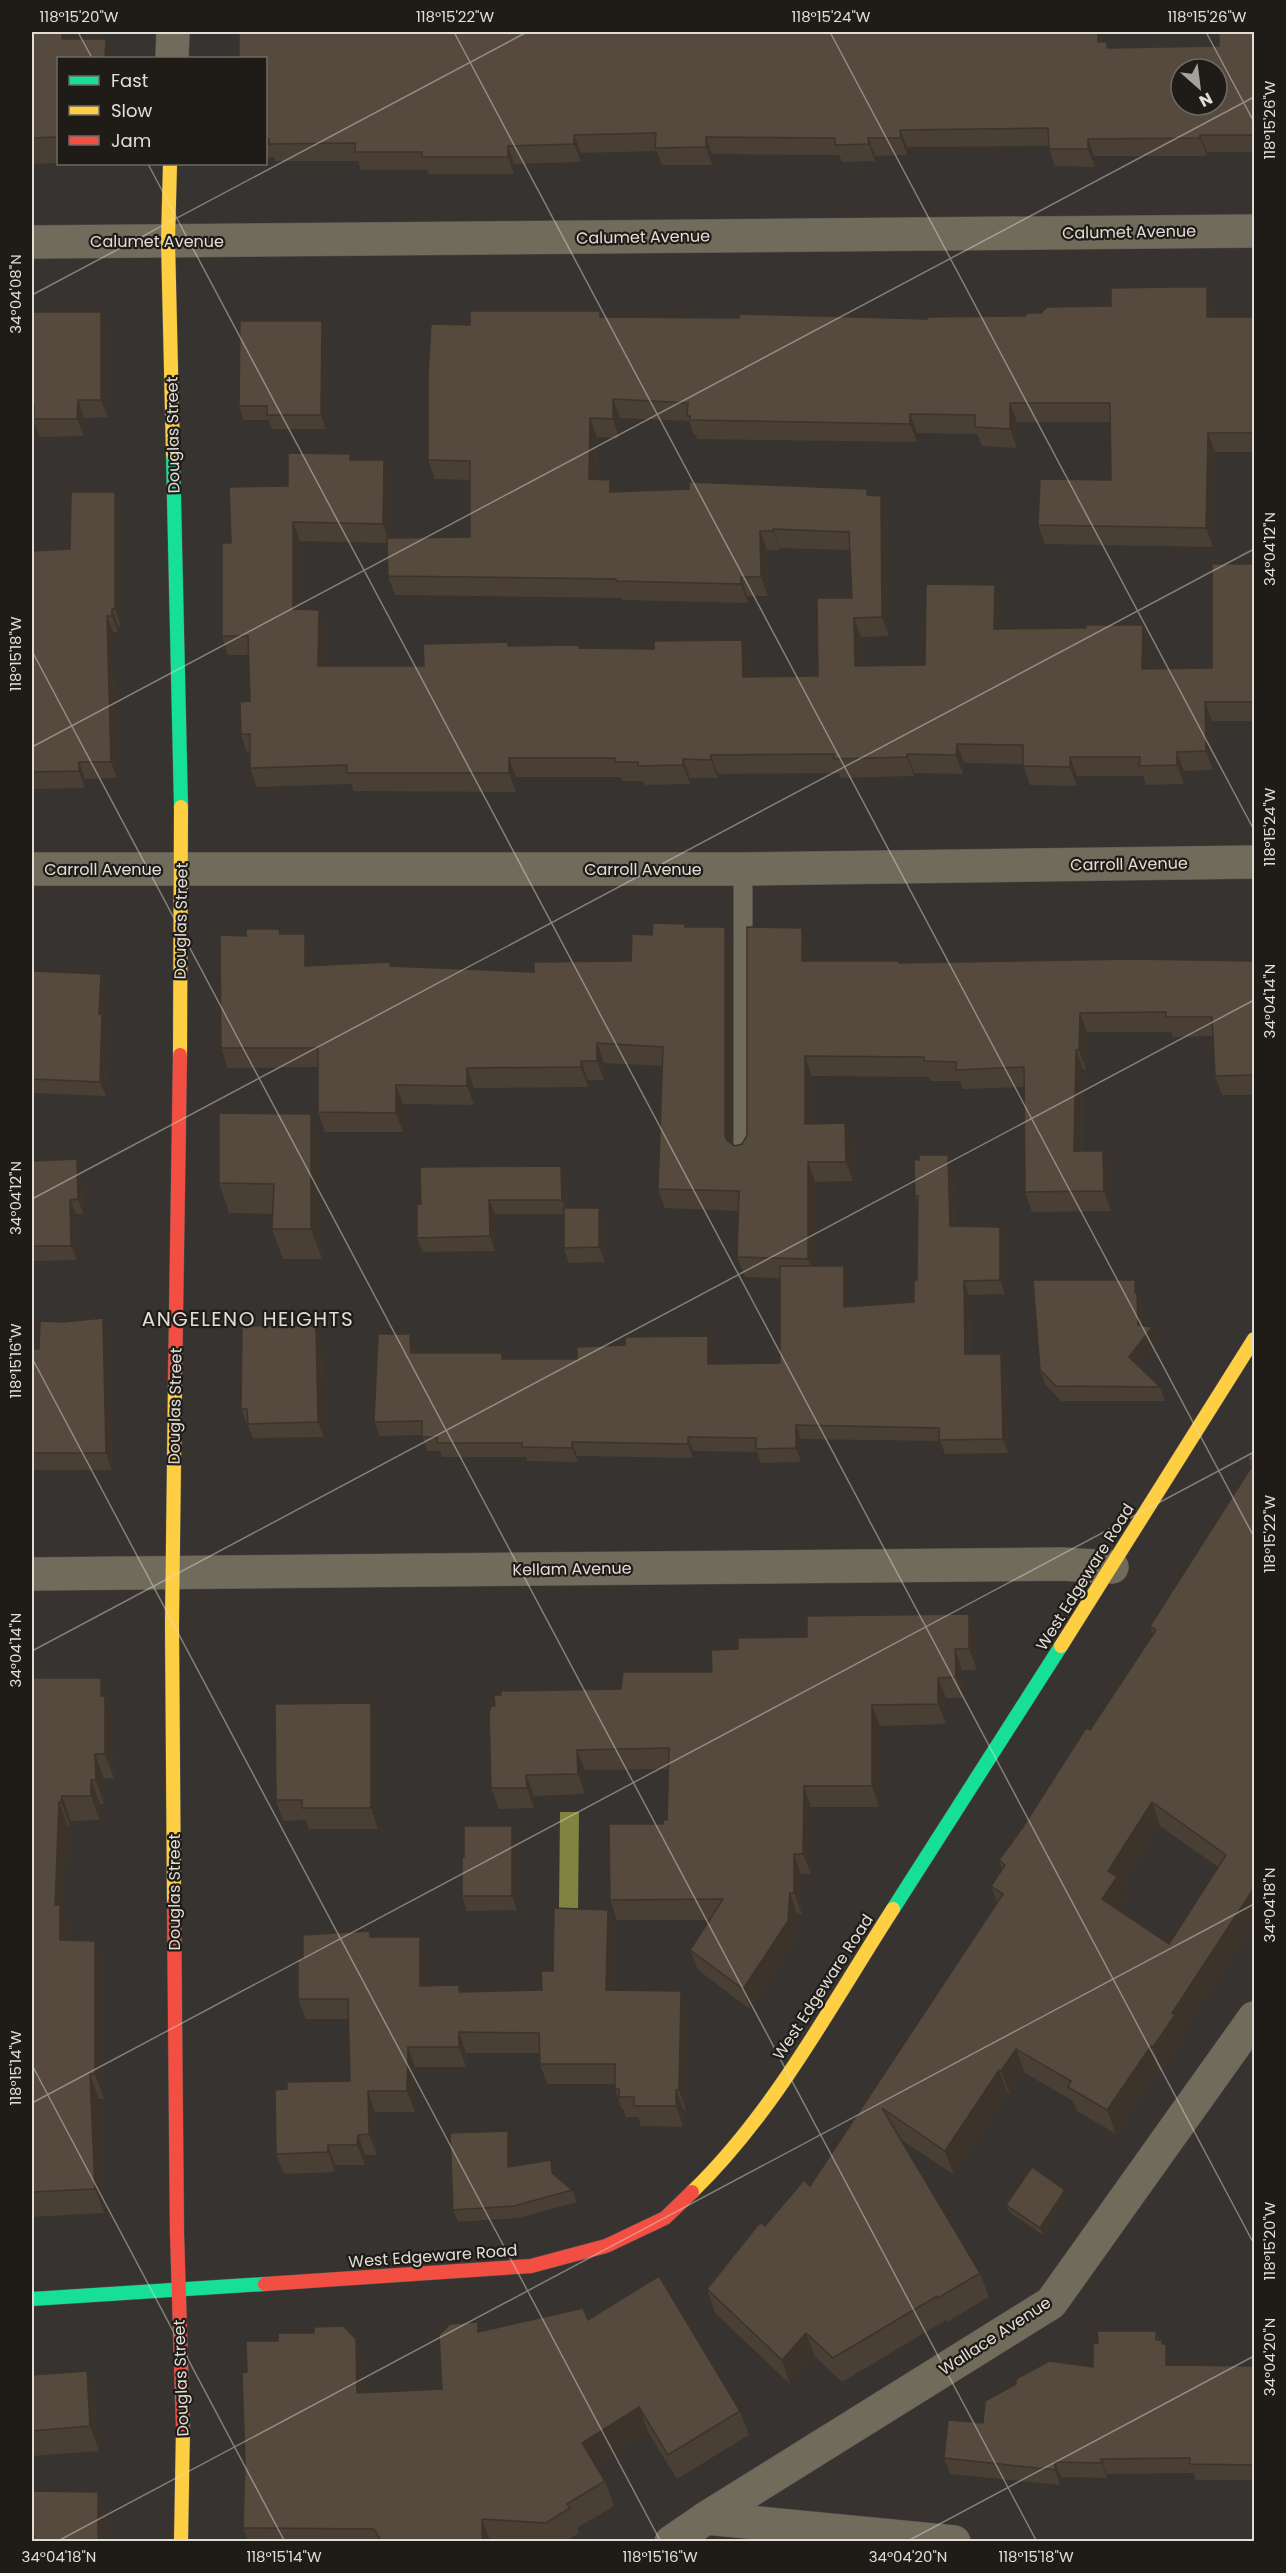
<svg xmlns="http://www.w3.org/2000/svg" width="1286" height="2573" font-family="Poppins,sans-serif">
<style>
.water{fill:#7f853e}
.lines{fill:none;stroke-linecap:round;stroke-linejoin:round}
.lane-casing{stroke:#54524f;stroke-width:20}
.street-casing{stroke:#54524f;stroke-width:34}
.fast-casing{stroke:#54524f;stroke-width:15}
.slow-casing{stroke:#54524f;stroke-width:15}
.jam-casing{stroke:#54524f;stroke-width:15}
.lane{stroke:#706b5b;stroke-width:18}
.street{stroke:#706b5b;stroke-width:33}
.fast{stroke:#16e098;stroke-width:14}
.slow{stroke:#ffcf43;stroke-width:14}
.jam{stroke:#f24e42;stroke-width:14}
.wall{fill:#4a3f35;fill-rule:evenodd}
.shaded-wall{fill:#3c332b}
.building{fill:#56493e;stroke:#3c332b;stroke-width:1.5;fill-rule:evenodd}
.ticks{fill:none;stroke:#e1ddd7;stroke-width:1.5;stroke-opacity:0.45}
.labels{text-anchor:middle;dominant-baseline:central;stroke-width:4.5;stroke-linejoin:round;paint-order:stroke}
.street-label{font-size:16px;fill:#e1ddd7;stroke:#1f1c18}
.quarter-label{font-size:20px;letter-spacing:1.5px;fill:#e1ddd7;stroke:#1f1c18}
.neatline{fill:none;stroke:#e1ddd7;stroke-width:2}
.ticks-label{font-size:15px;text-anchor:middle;fill:#e1ddd7}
</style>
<rect width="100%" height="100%" fill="#363330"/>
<!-- water -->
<polygon class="water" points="560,1812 579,1812 578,1912 559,1911"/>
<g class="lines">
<!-- lane casing -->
<g class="lane-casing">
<polyline id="lane" points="743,1154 743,869"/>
</g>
<!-- street casing -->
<g class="street-casing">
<g id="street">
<polyline points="172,58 173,32"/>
<polyline points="32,242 1254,231"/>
<polyline points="32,869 743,869 1254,862"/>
<polyline points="32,1574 1061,1564 1112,1567"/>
<polyline points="706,2518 1051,2303 1254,2018"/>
<polyline points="671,2542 706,2518 954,2542"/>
</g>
</g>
<!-- fast casing -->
<g class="fast-casing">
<g id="fast">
<polyline points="173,454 181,807"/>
<polyline points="893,1909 1061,1646"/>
<polyline points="32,2299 265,2284"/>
</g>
</g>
<!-- slow casing -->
<g class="slow-casing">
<g id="slow">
<polyline points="170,164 168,241 173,454"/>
<polyline points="180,1055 181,807"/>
<polyline points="1061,1646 1254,1339"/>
<polyline points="174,1904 172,1625 175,1381"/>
<path d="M692 2192C774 2113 831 2005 893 1909"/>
<polyline points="181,2542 183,2428"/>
</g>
</g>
<!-- jam casing -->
<g class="jam-casing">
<g id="jam">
<polyline points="175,1381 180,1055"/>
<polyline points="174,1904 177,2233 183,2428"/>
<polyline points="265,2284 531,2266 606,2246 665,2218 692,2192"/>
</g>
</g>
<!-- lane -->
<use href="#lane" class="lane"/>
<!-- street -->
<use href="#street" class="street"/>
<!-- fast -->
<use href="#fast" class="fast"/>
<!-- slow -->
<use href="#slow" class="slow"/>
<!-- jam -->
<use href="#jam" class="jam"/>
</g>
<!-- wall -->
<g class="wall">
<polygon points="32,32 58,58 58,163 32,164"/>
<polygon points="1254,32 1254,152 1207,152 1207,156 1094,156 1095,167 1055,166 1049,149 1049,146 907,147 907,155 875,156 875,161 842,162 839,155 712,154 712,165 662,165 657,151 581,153 581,162 514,164 514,174 428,174 427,170 361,170 358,161 275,161 274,157 266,157 266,58 1104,42 1109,47 1219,46"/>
<path d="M1214 306V317H1254V452H1215L1213 547 1045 544 1038 525 1111 480 1110 422H1017V448L982 446 977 434 917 433V442L697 439 696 435H694L689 421 620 418 619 438 597 437 596 479 610 480 614 491 870 495 888 515 889 636 861 637V666L925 665 995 585 1002 604 1001 629 1086 628 1143 625 1150 644 1149 669 1212 668 1254 564V721H1212L1213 770 1184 771V784L1146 785 1143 776H1077V786L1030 785 1023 764 964 763 963 774 914 773V776L841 778 839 773 718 774V778H690V784L645 785 644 781H622L621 777H516V792L354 791 351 784 257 787 250 768V753H247L241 734 250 701 249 655H228L222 636 231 543 288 486 352 460 391 479 390 538 470 537V480L435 479 428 460 470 325 603 317 927 319 1025 316ZM300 541 388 543V576L395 595 622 598V600L748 603 747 596H768L767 550H780V548L850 550 852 598 818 676 749 677V659L742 640 654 649 580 648 579 645 509 646 424 666H325L326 629 319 610H300Z"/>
<polygon points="32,312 101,312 108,330 108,417 84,418 84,436 40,437 35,424 32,424"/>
<polygon points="322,321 327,336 326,429 272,429 269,420 244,420 239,406"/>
<polygon points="115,492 121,509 121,626 118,626 118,632 113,632 117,778 85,779 85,788 32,789 32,551 70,549"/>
<polygon points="686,927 732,947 732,1144 735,1146 742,1144 747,1135 809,947 809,961 900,963 1254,961 1254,1095 1222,1095 1215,1076 1213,1036 1173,1037 1171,1032 1087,1032 1086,1069 1083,1069 1082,1151 1103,1151 1111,1171 1111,1211 1032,1212 1025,1192 1025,1087 963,1089 960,1081 931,1081 929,1077 812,1076 812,1123 852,1142 853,1181 815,1182 815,1266 849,1280 849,1307 914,1302 917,1280 918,1206 915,1196 919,1160 948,1155 953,1169 955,1226 1000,1227 1006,1240 1005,1294 969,1295 970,1354 1001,1354 1006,1367 1008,1453 945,1454 940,1441 801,1439 801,1462 761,1463 757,1452 693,1451 693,1458 577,1456 578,1462 527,1461 526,1457 442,1457 440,1451 427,1451 422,1435 380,1436 374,1422 415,1348 416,1353 502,1353 504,1359 577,1359 625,1345 708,1336 713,1350 713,1364 780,1363 780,1278 745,1277 737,1257 739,1211 665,1208 658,1189 663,1066 604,1063 604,1080 588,1080 588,1087 474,1088 474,1105 403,1104 403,1132 325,1132 318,1112 318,1067 228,1068 221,1048 246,936 281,934 312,954 312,966 391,966 534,972 631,961 652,935"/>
<polygon points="32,971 101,974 106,988 105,1021 108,1028 106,1096 32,1093"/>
<polygon points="322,1144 322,1259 283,1259 272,1229 273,1214 229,1213 219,1183"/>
<polygon points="32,1161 82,1174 83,1214 76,1214 77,1260 32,1261"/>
<polygon points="561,1166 566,1180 567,1208 599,1208 605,1222 605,1262 569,1263 564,1248 564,1214 495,1214 495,1251 423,1252 417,1238 421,1204"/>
<polygon points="1140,1294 1140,1300 1143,1307 1143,1326 1152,1327 1158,1342 1138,1366 1160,1387 1165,1401 1061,1401 1045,1384 1040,1370"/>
<polygon points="103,1318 109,1335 112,1470 32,1470 32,1349 39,1349 63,1322"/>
<polygon points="322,1340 324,1437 253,1438 241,1409"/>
<path d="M1254 1448V1926L1182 2035 1184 2039 1162 2071 1159 2070 1116 2134 1077 2111 1073 2101 1025 2073 1010 2095 1008 2094 954 2175 900 2139 980 2273 989 2297 947 2322 946 2320 842 2382 815 2357 790 2384 715 2313 707 2289 765 2226 810 2186 997 1902 991 1886 1002 1870 999 1860 1023 1827 1090 1730 1153 1634 1150 1626 1251 1468 1248 1459ZM1160 1826 1218 1867 1169 1944 1119 1910 1125 1901 1121 1889Z"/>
<polygon points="969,1614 976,1635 977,1670 962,1670 963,1698 946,1698 946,1724 880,1726 879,1807 811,1807 811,1874 801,1874 802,1914 797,1914 796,1941 751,2010 698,1970 690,1950 710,1920 617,1920 610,1900 663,1824 667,1820 668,1769 585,1770 585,1794 534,1796 534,1808 499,1809 491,1788 621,1689 712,1672 738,1649 807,1637"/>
<polygon points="32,1678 101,1678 110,1703 110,1711 113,1720 114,1779 104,1778 104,1804 100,1804 100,1820 71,1821 70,1826 68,1826 64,1917 69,1930 69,1940 95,1941 104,1965 104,2099 99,2099 104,2213 32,2217"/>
<polygon points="378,1724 378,1829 309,1829 306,1820 283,1821 276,1800"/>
<polygon points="512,1826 517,1840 517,1910 467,1911 462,1896 464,1857"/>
<polygon points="608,1910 615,1930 614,1990 688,2011 686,2110 684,2110 683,2127 641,2126 638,2117 626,2117 623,2109 622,2110 615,2089 615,2084 547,2084 540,2064 540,2053 466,2053 466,2067 415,2067 415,2112 375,2112 377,2155 365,2155 365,2165 335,2165 335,2172 284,2174 276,2154 287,2089 350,2081 349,2019 306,2019 298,1999 303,1959 372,1937 427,1958 427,1985 459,1985 461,1992 542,1990 553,1971"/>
<polygon points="508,2131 513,2143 513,2167 556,2173 556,2177 572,2190 577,2202 519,2218 458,2222 453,2210"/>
<polygon points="1068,2197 1043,2235 1009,2212 1006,2205"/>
<polygon points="588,2320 740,2411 749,2435 677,2479 648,2432 595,2465 605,2481 614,2506 577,2528 579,2533 565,2541 248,2541 243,2528 247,2372 356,2339 365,2364 365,2393 442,2389 481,2331"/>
<polygon points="1156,2331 1159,2340 1164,2344 1172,2359 1172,2365 1254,2366 1254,2480 1196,2480 1194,2473 1107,2474 1107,2478 1061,2477 1060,2485 950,2474 944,2458 983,2423 1093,2367 1098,2343"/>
<polygon points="87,2371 96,2396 99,2451 32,2456 32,2375"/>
</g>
<!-- shaded-wall -->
<g class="shaded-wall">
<polygon points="62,32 71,32 71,58 62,39"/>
<polygon points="1098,32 1104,32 1104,60 1098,42"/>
<polygon points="106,39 113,58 105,58"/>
<polygon points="900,130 907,147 907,155 901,138"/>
<polygon points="574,135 581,153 581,162 574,144"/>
<polygon points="1200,135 1207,152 1207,156 1200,138"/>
<polygon points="706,137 712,154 712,165 706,147"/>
<polygon points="868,138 875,156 875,161 869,144"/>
<polygon points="1088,139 1094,156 1095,167 1088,149"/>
<polygon points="508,146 514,164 514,174 508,157"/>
<polygon points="1207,287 1214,306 1214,336 1207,317"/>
<polygon points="101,312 108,330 108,417 101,400"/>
<polygon points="322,321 327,336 326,429 321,415"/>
<polygon points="613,399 620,418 619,438 613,419"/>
<polygon points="78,400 84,418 84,436 77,419"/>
<polygon points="1010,403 1017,422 1017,448 1010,429"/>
<polygon points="910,414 917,433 917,442 910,424"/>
<polygon points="590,418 597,437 595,498 589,479"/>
<polygon points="1208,433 1215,452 1213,547 1206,528"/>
<polygon points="384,460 391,479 390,543 383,524"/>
<polygon points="610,480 617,499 610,492"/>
<polygon points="115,492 121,509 121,626 115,609"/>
<polygon points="881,496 888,515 889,636 882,617"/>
<polygon points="293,522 300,541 300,628 293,609"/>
<polygon points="773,529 780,548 780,550 773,531"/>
<polygon points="760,531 767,550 768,596 761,577"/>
<polygon points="741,577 747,596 748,603 741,584"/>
<polygon points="995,585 1002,604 1001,648 994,629"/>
<polygon points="112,609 118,626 118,632 112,616"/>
<polygon points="319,610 326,629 325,685 318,666"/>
<polygon points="107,616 113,632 117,778 111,762"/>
<polygon points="854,618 861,637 862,685 855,666"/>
<polygon points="1143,625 1150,644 1149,688 1142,669"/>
<polygon points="742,640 749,659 750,696 743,677"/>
<polygon points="1205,702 1212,721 1213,770 1206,751"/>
<polygon points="957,744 964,763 963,774 956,755"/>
<polygon points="1177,752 1184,771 1184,784 1177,765"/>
<polygon points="907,754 914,773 914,776 907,757"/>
<polygon points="711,755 718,774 718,778 711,760"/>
<polygon points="1070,757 1077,776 1077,786 1070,767"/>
<polygon points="509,758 516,777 516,792 509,773"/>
<polygon points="683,759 690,778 690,784 683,765"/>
<polygon points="79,762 85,779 85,788 79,771"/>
<polygon points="725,927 732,947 732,1154 725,1135"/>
<polygon points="802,928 809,947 809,981 802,961"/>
<polygon points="305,934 312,954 312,986 305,966"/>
<polygon points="101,974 106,988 105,1021 108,1028 106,1096 100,1082 99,1014"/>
<polygon points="1080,1013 1087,1032 1086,1069 1079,1050"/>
<polygon points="597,1043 604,1063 604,1080 597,1061"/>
<polygon points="1076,1050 1083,1069 1081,1171 1074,1151"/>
<polygon points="805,1056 812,1076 812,1143 805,1124"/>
<polygon points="581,1061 588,1080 588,1087 581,1067"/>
<polygon points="467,1068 474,1088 474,1105 467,1086"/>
<polygon points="396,1085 403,1104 403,1132 396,1113"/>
<polygon points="311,1114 322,1144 322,1259 311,1229"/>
<polygon points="845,1123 852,1142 853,1181 846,1162"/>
<polygon points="1103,1151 1111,1171 1111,1211 1104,1191"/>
<polygon points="948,1155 953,1169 955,1240 950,1226"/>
<polygon points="77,1159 82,1174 83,1214 78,1199"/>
<polygon points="808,1162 815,1182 815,1278 808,1259"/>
<polygon points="561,1166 566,1180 567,1214 562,1200"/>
<polygon points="70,1200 76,1214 77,1260 71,1246"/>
<polygon points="489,1200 495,1214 495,1251 490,1236"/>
<polygon points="599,1208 605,1222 605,1262 599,1247"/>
<polygon points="1000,1227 1006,1240 1005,1294 1000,1280"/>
<polygon points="844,1266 849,1280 850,1321 844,1307"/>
<polygon points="1135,1280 1140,1294 1140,1300 1143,1307 1143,1339 1138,1325 1135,1293"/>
<polygon points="964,1281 969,1295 970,1367 965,1354"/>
<polygon points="103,1318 109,1335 112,1470 106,1453"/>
<polygon points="316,1326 322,1340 324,1437 318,1422"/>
<polygon points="1152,1327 1158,1342 1134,1371 1129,1357"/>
<polygon points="410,1334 415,1348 416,1367 411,1353"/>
<polygon points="708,1336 713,1350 713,1378 708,1364"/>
<polygon points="1001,1354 1006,1367 1008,1453 1003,1439"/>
<polygon points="796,1425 801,1439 801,1462 796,1448"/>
<polygon points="688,1437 693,1451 693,1458 688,1444"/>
<polygon points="572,1442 577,1456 578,1462 572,1448"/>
<polygon points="969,1614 976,1635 977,1670 969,1649"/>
<polygon points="955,1649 962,1670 963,1698 956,1677"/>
<polygon points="101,1678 110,1703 110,1711 113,1720 114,1779 105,1754 101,1696"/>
<polygon points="938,1678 946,1698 946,1724 938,1704"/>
<polygon points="371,1703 378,1724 378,1829 371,1808"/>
<polygon points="872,1705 880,1726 879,1807 872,1786"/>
<polygon points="577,1750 585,1770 585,1794 578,1774"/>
<polygon points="95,1754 104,1778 104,1804 96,1780"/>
<polygon points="526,1775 534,1796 534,1808 527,1788"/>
<polygon points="91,1780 100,1804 100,1820 91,1796"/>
<polygon points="804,1786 811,1807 811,1874 803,1854"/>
<polygon points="62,1796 71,1821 70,1826 61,1802"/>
<polygon points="59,1802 68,1826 64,1917 69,1930 69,1965 60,1940 55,1905"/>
<polygon points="1152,1802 1160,1826 1121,1889 1125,1901 1111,1923 1102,1899 1108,1871"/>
<polygon points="512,1826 517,1840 517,1910 512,1896"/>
<polygon points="794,1854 801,1874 802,1914 794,1893"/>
<polygon points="1254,1888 1254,1926 1182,2035 1184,2039 1162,2071 1153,2047 1172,2013"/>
<polygon points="790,1893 797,1914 796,1941 751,2010 743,1989"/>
<polygon points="608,1910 615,1930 614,2010 606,1990"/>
<polygon points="420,1937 427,1958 427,2006 420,1986"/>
<polygon points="95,1941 104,1965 104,2099 95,2074"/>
<polygon points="681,1991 688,2011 686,2110 679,2090"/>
<polygon points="459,2032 466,2053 466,2067 459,2047"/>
<polygon points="1151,2046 1159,2070 1116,2134 1107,2110"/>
<polygon points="408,2047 415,2067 415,2112 407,2091"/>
<polygon points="1016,2049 1025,2073 1010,2095 1001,2071"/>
<polygon points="999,2070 1008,2094 954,2175 945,2151"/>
<polygon points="90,2074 99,2099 104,2213 95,2189"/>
<polygon points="676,2090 684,2110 683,2127 676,2106"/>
<polygon points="368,2091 375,2112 377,2155 369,2134"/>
<polygon points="508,2131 513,2143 513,2180 508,2167"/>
<polygon points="358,2135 365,2155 365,2165 357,2145"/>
<polygon points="328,2145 335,2165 335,2172 328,2152"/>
<polygon points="551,2160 556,2173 557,2186 552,2173"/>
<polygon points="1065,2190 1068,2197 1043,2235 1040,2228"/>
<polygon points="806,2333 815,2357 790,2384 782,2360"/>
<polygon points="356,2339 365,2364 366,2418 357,2393"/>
<polygon points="1162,2340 1166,2351 1166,2344 1172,2359 1172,2381 1166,2365"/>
<polygon points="87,2371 96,2396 99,2451 90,2426"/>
<polygon points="639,2407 648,2432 591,2467 582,2443"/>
<polygon points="1101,2459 1107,2474 1107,2478 1102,2463"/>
<polygon points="1055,2462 1061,2477 1060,2485 1055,2470"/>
<polygon points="98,2492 109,2520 109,2541 98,2541"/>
<polygon points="482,2519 490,2541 482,2541"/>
</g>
<!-- building -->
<g class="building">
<polygon points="32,32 62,32 62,39 106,39 105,58 58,58 58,137 32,138"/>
<path d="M239 32H1098V42H1107V48L1219 46V32H1254V135H1200V138L1088 139V149H1049L1048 128 900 130 901 138H868L869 144 835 145V138L706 137V147L655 148 656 133 574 135V144L508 146V157H422V152H355V143L269 144V139H266V58H239ZM1181 69H1217V105H1181Z"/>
<polygon points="1170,287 1207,287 1207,317 1254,317 1254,433 1208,433 1206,528 1038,525 1040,479 1111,480 1110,403 1010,403 1010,429 975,427 975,415 910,414 910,424 690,420 690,416 687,416 688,403 613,399 613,419 590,418 589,479 610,480 610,492 689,489 689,482 867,489 867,495 881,496 882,617 854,618 855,666 925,665 926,584 995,585 994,629 1086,628 1086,625 1143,625 1142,669 1212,668 1212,564 1254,564 1254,702 1205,702 1206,751 1177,752 1177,765 1139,766 1140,757 1070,757 1070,767 1023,766 1023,745 957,744 956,755 907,754 907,757 834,759 834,754 711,755 711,760 683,759 683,765 638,766 638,762 615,762 615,758 509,758 509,773 347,773 347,765 250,768 250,734 241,734 240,702 250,701 248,636 222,636 222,543 231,543 229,487 288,486 288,453 350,454 350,460 384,460 383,524 293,522 293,609 319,610 318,666 424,666 423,644 508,642 508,646 579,645 579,648 654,649 654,641 742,640 743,677 818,676 817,598 852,598 849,532 773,529 773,531 760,531 761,577 741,577 741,584 616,581 616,579 388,576 387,538 470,537 470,461 428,460 428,374 431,324 470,325 470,311 600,311 600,317 739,318 739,314 927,319 927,317 1025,316 1027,313 1041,313 1047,307 1111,306 1111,288"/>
<polygon points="32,312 101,312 101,400 78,400 77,419 34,419 34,406 32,406"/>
<polygon points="240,321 322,321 321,415 267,415 267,406 239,406"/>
<polygon points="71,492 115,492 115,609 112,609 112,616 107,616 111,762 79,762 79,771 32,772 32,551 70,549"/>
<polygon points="653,923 685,924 685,927 725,927 725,1135 727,1141 735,1146 742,1144 747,1135 747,927 802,928 802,961 899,961 899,963 1133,959 1254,961 1254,1075 1215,1076 1212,1017 1166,1017 1166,1012 1080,1013 1079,1050 1076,1050 1074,1151 1103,1151 1104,1191 1025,1192 1024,1067 956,1070 956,1062 924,1061 924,1057 805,1056 805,1124 845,1123 846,1162 808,1162 808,1259 737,1257 739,1191 658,1189 663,1047 597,1043 597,1061 581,1061 581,1067 467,1068 467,1086 396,1085 396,1113 318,1112 318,1048 221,1048 220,935 246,936 246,929 279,929 280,934 305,934 305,966 390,962 390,966 534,972 534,962 631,961 632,934 652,935"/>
<polygon points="32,971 101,974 99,1014 102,1014 100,1082 32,1079"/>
<polygon points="219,1113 311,1114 311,1229 272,1229 274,1184 219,1183"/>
<polygon points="919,1155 948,1155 950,1226 1000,1227 1000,1280 964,1281 965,1354 1001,1354 1003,1439 939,1440 939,1428 796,1425 796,1448 756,1449 756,1438 688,1437 688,1444 572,1442 572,1448 522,1447 522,1443 437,1443 437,1437 422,1437 422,1421 374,1422 378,1334 410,1334 411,1353 502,1353 502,1359 577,1359 577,1347 625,1345 625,1337 708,1336 708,1364 780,1363 780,1266 844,1266 844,1307 914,1302 914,1280 917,1280 918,1196 915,1196 914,1160 919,1160"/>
<polygon points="77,1159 78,1199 70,1200 71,1246 32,1246 32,1161"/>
<polygon points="561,1166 562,1200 489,1200 490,1236 417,1238 417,1204 421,1204 420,1167"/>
<polygon points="564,1208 599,1208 599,1247 564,1248"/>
<polygon points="1033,1280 1135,1280 1135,1293 1137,1293 1138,1325 1152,1327 1129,1357 1160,1387 1056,1386 1040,1370"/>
<polygon points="103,1318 106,1453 32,1453 32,1349 39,1349 40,1321 63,1322"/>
<polygon points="242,1326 316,1326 318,1422 248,1424 247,1409 241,1409"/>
<path d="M1254 1448V1888L1172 2013 1175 2015 1153 2047 1151 2046 1107 2110 1068 2087 1071 2081 1016 2049 1001 2071 999 2070 945 2151 882 2108 980 2273 938 2298 937 2296 833 2358 806 2333 782 2360 707 2289 758 2225 761 2223 765 2226 804 2180 810 2186 1003 1894 991 1886 1005 1865 999 1860 1023 1827 1086 1728 1090 1730 1156 1630 1150 1626 1254 1463 1248 1459ZM1152 1802 1226 1855 1169 1944 1102 1899 1117 1877 1108 1871Z"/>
<polygon points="969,1614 969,1649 955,1649 956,1677 938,1678 938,1704 872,1705 872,1786 804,1786 803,1854 794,1854 794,1893 790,1893 788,1921 743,1989 690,1950 723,1899 610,1900 609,1824 663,1824 663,1820 667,1820 669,1748 577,1750 578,1774 526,1775 527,1788 491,1788 489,1712 491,1706 495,1706 494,1695 501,1695 501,1691 621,1689 623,1672 712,1672 711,1650 738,1649 738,1638 807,1637 807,1616"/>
<polygon points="32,1678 101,1678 101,1696 105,1696 105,1754 95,1754 96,1780 91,1780 91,1796 62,1796 61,1802 59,1802 55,1905 60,1905 60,1940 95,1941 95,2074 90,2074 95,2189 32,2192"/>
<polygon points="371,1703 371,1808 302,1808 302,1800 276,1800 275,1704"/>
<polygon points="464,1826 512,1826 512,1896 462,1896 462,1857 464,1857"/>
<polygon points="554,1908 608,1910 606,1990 681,1991 679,2090 676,2090 676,2106 634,2106 634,2097 619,2097 619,2089 615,2089 615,2064 540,2064 539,2033 459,2032 459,2047 408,2047 407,2091 368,2091 369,2134 358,2135 357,2145 328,2145 328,2152 276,2154 275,2090 287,2089 287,2082 350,2081 348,1999 298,1999 298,1959 303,1959 303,1935 370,1931 370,1937 420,1937 420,1986 459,1985 459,1992 542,1990 541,1971 553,1971"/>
<polygon points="508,2131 508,2167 551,2160 552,2173 572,2190 514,2206 453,2210 450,2133"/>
<polygon points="1032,2167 1065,2190 1040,2228 1006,2205"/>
<polygon points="659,2276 740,2411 668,2455 639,2407 582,2443 605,2481 567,2504 570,2508 546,2523 482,2519 482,2541 381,2541 374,2529 243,2528 245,2461 242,2373 247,2372 246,2341 278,2341 278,2333 314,2333 314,2327 343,2326 356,2339 357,2393 442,2389 439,2335 450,2324 478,2322 478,2332 583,2308 588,2320"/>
<polygon points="1097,2331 1156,2331 1156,2340 1162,2340 1162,2344 1166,2344 1166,2365 1254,2366 1254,2465 1190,2464 1190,2458 1101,2459 1102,2463 1055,2462 1055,2470 944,2458 948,2420 983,2423 985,2401 1016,2384 1016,2379 1049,2361 1093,2367 1093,2344 1098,2343"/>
<polygon points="87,2371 90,2426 32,2431 32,2375"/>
<polygon points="32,2491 98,2492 98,2541 34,2541 34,2536 32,2536"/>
</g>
<!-- ticks -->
<path class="ticks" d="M78 32 92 58M454 32 1254 1537M830 32 1254 830M1206 32 1254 122M148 164 1254 2244M32 295 527 32M32 651 1037 2542M32 747 1254 97M32 1199 1254 549M32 1358 661 2542M32 1651 1254 1000M32 2065 285 2542M32 2103 1254 1452M56 2542 1254 1904M906 2542 1254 2356"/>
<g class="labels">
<!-- street labels -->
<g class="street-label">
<text transform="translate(1129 232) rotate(-1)">Calumet Avenue</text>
<text transform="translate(643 237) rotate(-1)">Calumet Avenue</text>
<text x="157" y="241">Calumet Avenue</text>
<text transform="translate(173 435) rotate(-91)">Douglas Street</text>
<text transform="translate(1129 864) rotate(-1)">Carroll Avenue</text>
<text x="103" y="869">Carroll Avenue</text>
<text x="643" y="869">Carroll Avenue</text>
<text transform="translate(181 921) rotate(-89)">Douglas Street</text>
<text transform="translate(175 1406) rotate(-89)">Douglas Street</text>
<text transform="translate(572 1569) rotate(-1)">Kellam Avenue</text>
<text transform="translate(1085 1577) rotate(-58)">West Edgeware Road</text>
<text transform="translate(174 1892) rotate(-90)">Douglas Street</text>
<text transform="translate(823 1987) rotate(-57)">West Edgeware Road</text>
<text transform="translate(433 2256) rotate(-4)">West Edgeware Road</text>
<text transform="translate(995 2336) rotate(-33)">Wallace Avenue</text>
<text transform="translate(181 2378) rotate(-92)">Douglas Street</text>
</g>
<!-- quarter labels -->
<g class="quarter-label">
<text x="248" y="1319">ANGELENO HEIGHTS</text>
</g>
</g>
<!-- border -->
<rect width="1286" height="2573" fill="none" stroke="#1f1c18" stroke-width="66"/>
<!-- legend -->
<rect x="57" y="57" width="210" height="108" fill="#1f1c18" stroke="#6d6964" stroke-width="1.5"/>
<rect x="69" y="76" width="30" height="9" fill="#16e098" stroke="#6d6964" stroke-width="1.5"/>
<text x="111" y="87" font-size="18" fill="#e1ddd7">Fast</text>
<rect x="69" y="106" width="30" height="9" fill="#ffcf43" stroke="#6d6964" stroke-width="1.5"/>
<text x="111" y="117" font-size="18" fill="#e1ddd7">Slow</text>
<rect x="69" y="136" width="30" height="9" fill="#f24e42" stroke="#6d6964" stroke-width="1.5"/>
<text x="111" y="147" font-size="18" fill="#e1ddd7">Jam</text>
<!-- north arrow -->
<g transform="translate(1199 87) rotate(152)"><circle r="28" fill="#1f1c18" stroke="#6d6964" stroke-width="1.5"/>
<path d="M0-4.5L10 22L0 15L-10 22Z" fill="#a5a29d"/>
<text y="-9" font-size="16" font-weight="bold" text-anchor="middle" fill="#e1ddd7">N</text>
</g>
<rect x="33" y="33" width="1220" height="2507" class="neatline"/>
<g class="ticks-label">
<text x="79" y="22">118°15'20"W</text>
<text x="455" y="22">118°15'22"W</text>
<text x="831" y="22">118°15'24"W</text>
<text x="1207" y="22">118°15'26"W</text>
<text transform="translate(1270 120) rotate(-90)" y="5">118°15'26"W</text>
<text transform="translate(16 294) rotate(-90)" y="5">34°04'08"N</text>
<text transform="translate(1270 549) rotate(-90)" y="5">34°04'12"N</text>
<text transform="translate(16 654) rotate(-90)" y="5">118°15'18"W</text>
<text transform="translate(1270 827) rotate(-90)" y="5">118°15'24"W</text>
<text transform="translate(1270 1001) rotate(-90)" y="5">34°04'14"N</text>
<text transform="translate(16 1198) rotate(-90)" y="5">34°04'12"N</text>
<text transform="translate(16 1361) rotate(-90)" y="5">118°15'16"W</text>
<text transform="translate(1270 1534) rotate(-90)" y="5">118°15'22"W</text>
<text transform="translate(16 1650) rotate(-90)" y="5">34°04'14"N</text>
<text transform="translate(1270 1905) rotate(-90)" y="5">34°04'18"N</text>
<text transform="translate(16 2068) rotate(-90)" y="5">118°15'14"W</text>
<text transform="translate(1270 2241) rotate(-90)" y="5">118°15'20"W</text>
<text transform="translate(1270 2357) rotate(-90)" y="5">34°04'20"N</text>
<text x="59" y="2562">34°04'18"N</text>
<text x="284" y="2562">118°15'14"W</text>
<text x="660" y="2562">118°15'16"W</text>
<text x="908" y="2562">34°04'20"N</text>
<text x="1036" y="2562">118°15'18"W</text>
</g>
</svg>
